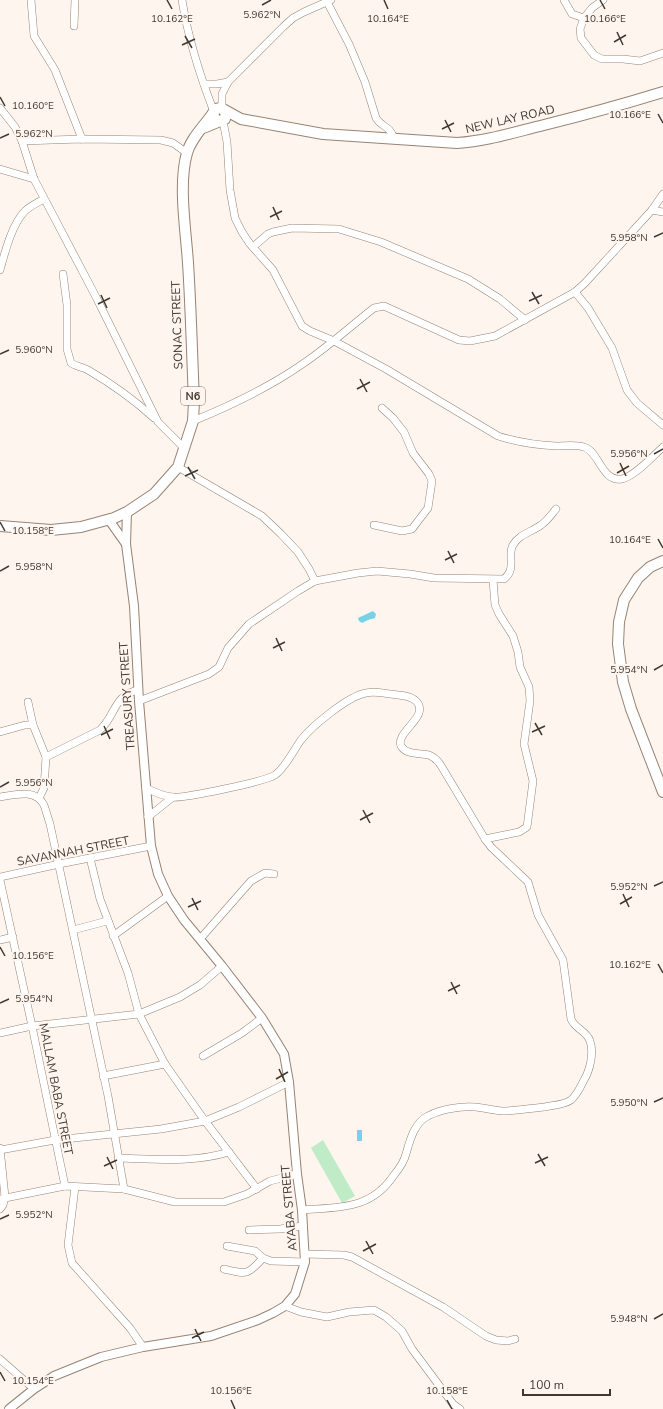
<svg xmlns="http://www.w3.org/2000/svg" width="663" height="1409" font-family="'Nunito Sans',sans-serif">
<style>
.green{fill:#bfebc7}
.water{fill:#78d2e7}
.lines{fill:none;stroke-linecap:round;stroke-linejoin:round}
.minor-casing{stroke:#988373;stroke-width:8}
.major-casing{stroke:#988373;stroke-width:10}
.highway-casing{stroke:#988373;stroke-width:12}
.minor{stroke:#fff;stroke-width:7}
.major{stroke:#fff;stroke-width:8}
.highway{stroke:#fff;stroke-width:10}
.ticks{fill:none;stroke:#413831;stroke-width:1.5}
.labels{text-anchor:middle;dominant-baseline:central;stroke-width:4;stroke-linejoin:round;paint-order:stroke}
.shield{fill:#fef5ee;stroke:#7a716a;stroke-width:1}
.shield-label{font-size:11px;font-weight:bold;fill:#413831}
.street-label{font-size:12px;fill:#413831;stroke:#fef5ee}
.ticks-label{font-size:10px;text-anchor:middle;fill:#413831;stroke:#fef5ee;stroke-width:4;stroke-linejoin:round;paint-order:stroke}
</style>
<rect width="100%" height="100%" fill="#fef5ee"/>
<!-- green -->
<polygon class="green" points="323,1140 355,1196 342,1203 311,1148"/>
<!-- water -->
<g class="water">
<polygon points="373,611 376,614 375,618 368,620 362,623 359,621 358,618"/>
<rect x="357" y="1130" width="5" height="11"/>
</g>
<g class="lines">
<!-- minor casing -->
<g class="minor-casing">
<g id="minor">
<polyline points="31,0 34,36 55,70 82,139"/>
<path d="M182 0C188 38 200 76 214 112"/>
<path d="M326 0 349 44 365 82 376 118C382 128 390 125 394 139"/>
<polyline points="564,0 572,14 584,18"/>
<polyline points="603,0 592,8 584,18 580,29 581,38 594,55 602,59 623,59 640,61 663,53"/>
<polyline points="74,26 75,0"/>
<polyline points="204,84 217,84 228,82"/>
<polyline points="0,108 15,127 22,141 34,179 96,297 153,412 158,422 184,448"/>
<polyline points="222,108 222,94 228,82 283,27 293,18 304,12 331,0"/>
<path d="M223 121 227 142 230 190 235 218 242 232 250 244 273 270 302 326 310 331 334 341 386 369 498 436C517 442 536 445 556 446 565 446 575 444 584 447 599 451 602 483 622 479 635 476 653 456 663 447"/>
<polyline points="22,141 82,139 161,140 173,143 187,153"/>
<polyline points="0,169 34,179"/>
<polyline points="652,210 663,212"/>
<polyline points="253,247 268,234 273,232 292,228 339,229 381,242 468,279 500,299 525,320"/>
<path d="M0 270C5 252 12 224 25 211 30 206 37 203 44 199"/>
<path d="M63 274 67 305V349L71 363C77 367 83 367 88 370 114 385 132 398 154 418"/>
<polyline points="575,292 588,308 612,348 627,390 637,403 663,425"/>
<path d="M193 421C232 405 270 387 304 363 329 346 351 326 374 308L384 306 459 340 470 341 495 336 575 292 585 283 652 210 663 194"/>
<polyline points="178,467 262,516 281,534 298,552 309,569 315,581"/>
<polyline points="374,525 402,531 412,529 428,508 432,481 429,474 413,453 404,432 393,418 382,408"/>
<path d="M139 701 209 674 219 667 228 648 249 624 298 591 315 581 358 573 377 571 410 574 434 578 504 579C517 569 507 554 513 545 519 534 532 532 541 525 547 521 551 515 556 509"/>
<polyline points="28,702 33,725"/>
<polyline points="0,732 25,725 33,725 46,757"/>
<path d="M146 788C154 792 163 796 172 797 183 799 266 781 275 775 286 767 293 751 301 740 312 726 348 696 366 693 374 691 382 693 390 694 398 695 410 695 416 701 431 716 395 732 401 746 406 755 420 753 429 755 434 757 437 760 440 764L485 839 491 847 528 882 538 915 563 960 571 1019C575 1029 587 1031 590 1041 594 1053 590 1070 584 1080 581 1086 577 1095 571 1100 564 1105 553 1105 545 1107 531 1108 516 1111 502 1111 493 1110 484 1108 475 1107 461 1106 441 1109 428 1116 414 1123 410 1140 406 1154 404 1162 399 1169 394 1175 371 1210 339 1207 302 1210"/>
<path d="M0 797C14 795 35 788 44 805 46 811 48 818 50 824L108 1096 124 1189"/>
<path d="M39 798 44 788 46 757 100 730C116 715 113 696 138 690"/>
<polyline points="148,817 173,797"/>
<polyline points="485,839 519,832 527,827 533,781 524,744 530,701 529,687 520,667 518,652 513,636 499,614 495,605 493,580"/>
<polyline points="90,858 100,899 128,973 139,1014 165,1064 205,1121 257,1189"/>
<polyline points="0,877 59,864 151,846"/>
<polyline points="0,880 32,1026 65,1186"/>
<polyline points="73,930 107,921"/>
<polyline points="113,936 168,896"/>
<polyline points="200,939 251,881 265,873 274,874"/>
<polyline points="0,940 13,937"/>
<polyline points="0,1033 32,1026 139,1014 180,997 200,985 222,966"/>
<polyline points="203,1056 242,1033 262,1018"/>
<polyline points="103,1076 165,1064"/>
<polyline points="0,1148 5,1197 3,1205 0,1209"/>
<polyline points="0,1150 55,1140 161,1129 205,1121 239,1107 289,1082"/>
<path d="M118 1158C155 1159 194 1163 229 1152"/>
<polyline points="75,1187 68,1245 72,1263 130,1328 143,1347"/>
<polyline points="0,1199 65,1186 124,1189 175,1202 224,1202 247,1194 270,1181 297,1174"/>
<polyline points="249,1230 280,1229 303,1226"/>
<polyline points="227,1246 255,1251 263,1258 271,1261 305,1262"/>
<polyline points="305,1254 344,1255 352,1257 443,1307 486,1336 496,1340 508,1341 515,1339"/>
<path d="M224 1269C246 1274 247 1276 263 1258"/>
<polyline points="285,1306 301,1312 327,1317 349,1312 374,1310 386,1317 402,1331 412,1349 453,1404 460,1409"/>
<polyline points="0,1359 34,1389"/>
</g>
</g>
<!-- major casing -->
<g class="major-casing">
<g id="major">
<polyline points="109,520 126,544"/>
<polyline points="9,1409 34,1389 54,1376 101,1357 143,1347 211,1336 258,1320 273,1313 285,1306 295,1294 305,1262 302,1210 297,1174 289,1082 284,1054 262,1018 222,966 184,920 168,896 158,874 151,846 139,701 134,606 126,544 127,512"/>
</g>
</g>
<!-- highway casing -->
<g class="highway-casing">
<g id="highway">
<path d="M223 109 241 119 323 134 457 143C487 141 515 132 544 125 584 115 624 104 663 92"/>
<polyline points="203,128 225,119 226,112 221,108 216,109 213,113 215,119 218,121"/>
<path d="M0 526 51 530 81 527 114 518 127 512 154 494 178 467 193 421 194 401C192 355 191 309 188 263 186 231 178 184 187 153 191 138 205 125 213 113"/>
<polyline points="663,561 650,567 638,578 624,600 619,622 618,644 623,682 631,709 663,792"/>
</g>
</g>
<!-- minor -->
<use href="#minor" class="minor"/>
<!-- major -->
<use href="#major" class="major"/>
<!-- highway -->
<use href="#highway" class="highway"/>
</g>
<!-- ticks -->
<path class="ticks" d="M167 0 172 9M384 0 388 9M600 0 605 9M262 5 271 0M617 32 623 45M185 36 192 48M614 42 626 35M182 45 195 39M0 97 5 106M658 114 663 123M445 120 451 132M442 129 454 123M0 138 9 134M273 207 279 220M270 217 282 211M654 237 663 233M532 292 539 304M101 295 107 308M529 301 542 295M98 304 110 298M0 354 9 350M360 379 367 392M357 389 370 382M654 454 663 449M620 463 626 476M188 467 195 479M617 473 629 466M185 476 198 470M0 522 5 531M658 539 663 548M448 551 454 563M445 560 457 554M0 571 9 566M276 638 282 651M273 648 285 642M654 670 663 665M535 723 542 735M104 726 110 739M532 732 545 726M101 735 113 729M0 787 9 782M363 810 370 823M360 820 373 813M654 886 663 882M623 894 629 907M192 898 198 910M620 904 632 897M188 907 201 901M0 947 5 956M658 964 663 973M451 982 457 994M448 991 460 985M0 1003 9 999M279 1069 285 1082M276 1079 288 1072M654 1102 663 1098M538 1154 545 1166M107 1157 113 1169M535 1163 548 1157M104 1166 117 1160M0 1219 9 1215M366 1241 373 1254M363 1251 376 1244M654 1319 663 1314M195 1329 201 1341M192 1338 204 1332M0 1372 5 1381M231 1400 235 1409M447 1400 452 1409"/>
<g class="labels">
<!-- shield labels -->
<rect class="shield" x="181" y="387" width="24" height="18" rx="3"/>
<g class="shield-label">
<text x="193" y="396">N6</text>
</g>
<!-- street labels -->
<g class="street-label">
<text transform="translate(510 119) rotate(-13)">NEW LAY ROAD</text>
<text transform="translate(177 325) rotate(-92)">SONAC STREET</text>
<text transform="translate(127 696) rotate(-94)">TREASURY STREET</text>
<text transform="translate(73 851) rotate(-11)">SAVANNAH STREET</text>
<text transform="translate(56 1089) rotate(79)">MALLAM BABA STREET</text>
<text transform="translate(289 1208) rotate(-95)">AYABA STREET</text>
</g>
</g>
<g class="ticks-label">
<text x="262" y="18">5.962°N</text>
<text x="172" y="22">10.162°E</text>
<text x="388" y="22">10.164°E</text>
<text x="605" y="22">10.166°E</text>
<text x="33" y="109">10.160°E</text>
<text x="630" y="118">10.166°E</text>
<text x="34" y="137">5.962°N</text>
<text x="629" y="241">5.958°N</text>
<text x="34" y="353">5.960°N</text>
<text x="629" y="457">5.956°N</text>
<text x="33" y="534">10.158°E</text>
<text x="630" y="543">10.164°E</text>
<text x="34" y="570">5.958°N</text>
<text x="629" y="673">5.954°N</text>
<text x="34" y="786">5.956°N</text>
<text x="629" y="890">5.952°N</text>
<text x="33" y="959">10.156°E</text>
<text x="630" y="968">10.162°E</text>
<text x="34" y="1002">5.954°N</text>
<text x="629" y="1106">5.950°N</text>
<text x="34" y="1218">5.952°N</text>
<text x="629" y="1322">5.948°N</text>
<text x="33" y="1384">10.154°E</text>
<text x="231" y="1394">10.156°E</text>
<text x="447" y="1394">10.158°E</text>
</g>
<!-- scale -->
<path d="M523 1389v6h87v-6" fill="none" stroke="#413831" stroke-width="2"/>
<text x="529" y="1389" font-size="12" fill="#413831" stroke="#fef5ee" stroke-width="3" paint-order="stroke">100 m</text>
</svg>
